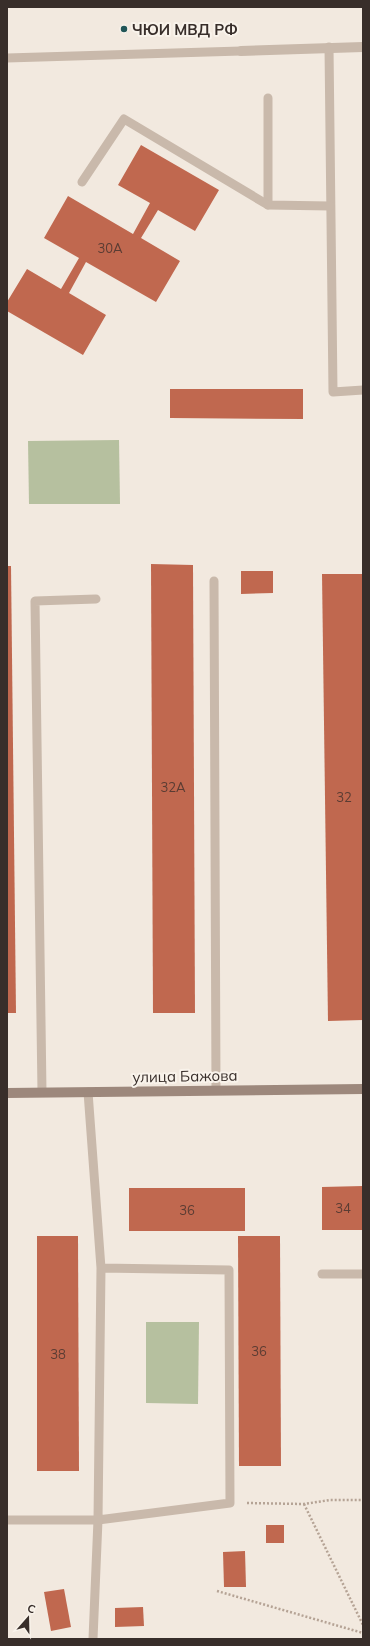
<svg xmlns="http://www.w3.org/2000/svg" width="370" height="1646" font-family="Mulish,sans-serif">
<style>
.green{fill:#b6c09f}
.building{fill:#c0684f}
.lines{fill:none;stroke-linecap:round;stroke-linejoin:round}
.path{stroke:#b5a395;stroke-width:2.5;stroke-dasharray:2 2;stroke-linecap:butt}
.lane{stroke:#c9b9ab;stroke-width:9}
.street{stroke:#c9b9ab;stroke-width:10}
.secondary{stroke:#9d887c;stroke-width:10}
.poi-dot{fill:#215557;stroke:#f9f3eb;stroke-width:1.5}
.labels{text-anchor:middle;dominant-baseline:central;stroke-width:4;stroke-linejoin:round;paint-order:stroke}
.number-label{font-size:13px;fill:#5a3c33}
.poi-label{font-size:15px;font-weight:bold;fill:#382e2a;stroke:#f9f3eb;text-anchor:start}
.street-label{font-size:15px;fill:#382e2a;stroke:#f9f3eb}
</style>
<rect width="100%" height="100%" fill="#f2e9df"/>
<!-- green -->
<g class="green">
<polygon points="119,440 120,504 29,504 28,441"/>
<polygon points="146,1322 199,1322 198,1404 146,1403"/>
</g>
<!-- building -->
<g class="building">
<polygon points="141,145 219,190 195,231 158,210 141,238 180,261 156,302 86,262 69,293 106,315 83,355 7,311 7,302 27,269 61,289 79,258 44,238 68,196 133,234 150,203 118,185"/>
<polygon points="170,389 303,389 303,419 170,418"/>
<polygon points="151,564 193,565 195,1013 153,1013"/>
<polygon points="7,566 11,566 16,1013 7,1013"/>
<polygon points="241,571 273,571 273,593 241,594"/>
<polygon points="322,574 363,574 363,1020 328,1021"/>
<polygon points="363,1186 363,1230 322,1230 322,1187"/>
<rect x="129" y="1188" width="116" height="43"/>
<polygon points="37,1236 78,1236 79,1471 37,1471"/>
<polygon points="238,1236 280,1236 281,1466 239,1466"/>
<rect x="266" y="1525" width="18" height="18"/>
<polygon points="245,1551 246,1587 224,1587 223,1552"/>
<polygon points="64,1589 71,1627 51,1631 44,1592"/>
<polygon points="143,1607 144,1626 115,1627 115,1608"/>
</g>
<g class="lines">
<!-- path -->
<g class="path">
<polyline points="247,1503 304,1504 330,1500 363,1500"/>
<polyline points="304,1504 363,1625"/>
<polyline points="217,1591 363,1633"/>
</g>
<!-- lane -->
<g class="lane">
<polyline points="329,47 333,392 363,390"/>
<polyline points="7,58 241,51"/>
<polyline points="268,98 268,205 330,206"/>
<polyline points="82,182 124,119 268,205"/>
<polyline points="214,581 216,1090"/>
<polyline points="42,1092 35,601 96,599"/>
<polyline points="88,1092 101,1268 98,1520 230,1503 229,1270 101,1268"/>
<polyline points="322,1274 363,1274"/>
<polyline points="7,1520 98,1520 93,1639"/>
</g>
<!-- street -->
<polyline class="street" points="241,51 363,47"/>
<!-- secondary -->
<polyline class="secondary" points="7,1093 363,1089"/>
</g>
<!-- markers -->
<circle class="poi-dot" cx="124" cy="29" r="4"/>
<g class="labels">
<!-- number labels -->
<g class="number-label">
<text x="110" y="248">30А</text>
<text x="173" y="787">32А</text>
<text x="344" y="797">32</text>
<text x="343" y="1208">34</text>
<text x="187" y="1210">36</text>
<text x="259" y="1351">36</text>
<text x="58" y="1354">38</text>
</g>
<!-- poi labels -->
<g class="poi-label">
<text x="132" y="29">ЧЮИ МВД РФ</text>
</g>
<!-- street labels -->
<g class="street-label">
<text transform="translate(185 1076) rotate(-1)">улица Бажова</text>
</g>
</g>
<!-- border -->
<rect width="370" height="1646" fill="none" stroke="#382e2a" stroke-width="16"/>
<!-- north arrow -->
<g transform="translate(28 1618) rotate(20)" stroke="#f9f3eb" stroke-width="3" paint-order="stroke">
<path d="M0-3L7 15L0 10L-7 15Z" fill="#382e2a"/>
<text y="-6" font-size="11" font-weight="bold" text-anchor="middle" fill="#382e2a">С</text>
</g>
</svg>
